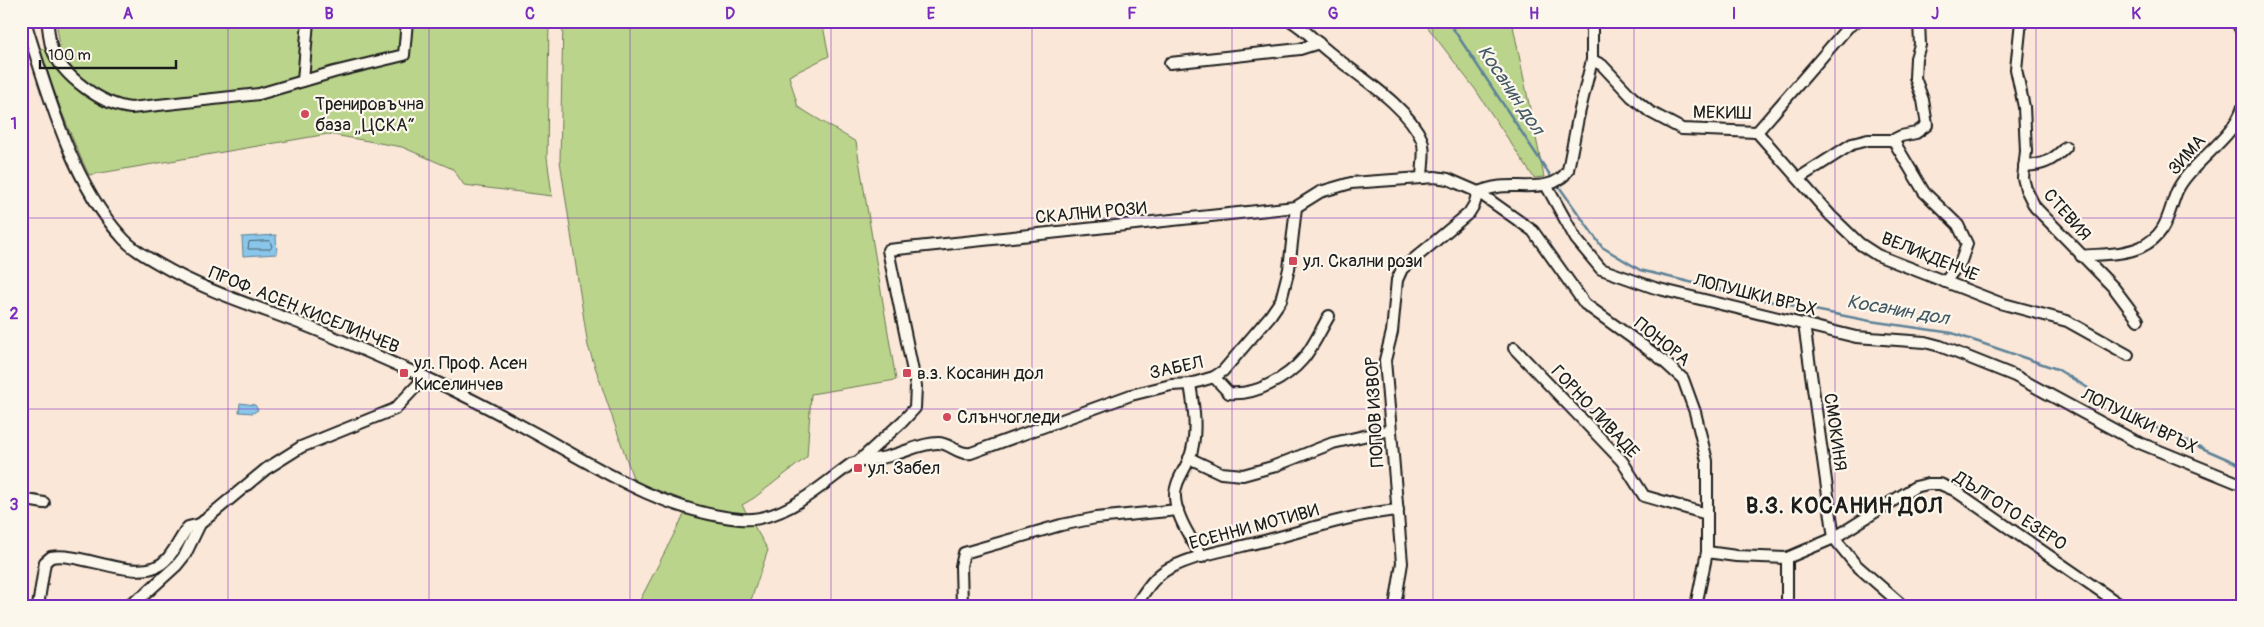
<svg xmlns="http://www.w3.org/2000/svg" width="2264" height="627" font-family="Pangolin,sans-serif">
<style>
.green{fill:#bad48b;stroke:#6b7854}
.water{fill:#89c6e9;stroke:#5d8297}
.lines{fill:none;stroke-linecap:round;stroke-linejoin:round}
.shore{stroke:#48606e;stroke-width:1}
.stream{stroke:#5d8297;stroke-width:2.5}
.street-casing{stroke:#1c1c1c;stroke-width:14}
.street{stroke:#fbf7ec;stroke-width:10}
.grid{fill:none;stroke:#7b2cbf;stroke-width:1;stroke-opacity:0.55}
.poi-dot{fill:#d1495b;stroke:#fbf7ec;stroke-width:2}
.labels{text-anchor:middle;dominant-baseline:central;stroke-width:4.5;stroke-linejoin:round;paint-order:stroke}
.poi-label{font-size:18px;fill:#1c1c1c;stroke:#fbf7ec;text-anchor:start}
.street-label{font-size:18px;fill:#1c1c1c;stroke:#fbf7ec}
.water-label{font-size:19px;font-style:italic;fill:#425864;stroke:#fbf7ec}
.district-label{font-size:22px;font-weight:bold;letter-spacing:1px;fill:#1c1c1c;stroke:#fbf7ec}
.neatline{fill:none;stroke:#7b2cbf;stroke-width:2}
.grid-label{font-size:16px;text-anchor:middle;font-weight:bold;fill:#7b2cbf}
</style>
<rect width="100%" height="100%" fill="#fae7d8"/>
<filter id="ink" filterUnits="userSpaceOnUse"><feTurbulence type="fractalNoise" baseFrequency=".02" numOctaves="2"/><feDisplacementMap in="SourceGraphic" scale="10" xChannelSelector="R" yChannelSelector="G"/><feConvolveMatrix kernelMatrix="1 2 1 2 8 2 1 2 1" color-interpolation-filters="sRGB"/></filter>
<g filter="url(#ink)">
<!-- green -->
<g class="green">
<path d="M56 21H549L547 157 552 196 464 185 453 169 402 147 328 134 89 175C69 134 54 92 40 49L60 46Z"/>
<polygon points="563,21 822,21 829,56 789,76 798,107 856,142 896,380 811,394 807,457 754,498 742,505 768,550 749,606 637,606 688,507 699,506 634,481 588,346 560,161"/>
<polygon points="1423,21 1512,21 1544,177 1534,178 1475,89"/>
</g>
<!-- water -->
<g class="water">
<polygon points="276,235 277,254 243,256 242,237"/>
<polygon points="240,403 255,405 258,410 253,413 239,412"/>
<polygon points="21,510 28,511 24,536 21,536"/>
</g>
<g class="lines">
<!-- shore -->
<polygon class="shore" points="270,241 272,247 270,249 248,249 249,242"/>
<!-- stream -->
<g class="stream">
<polyline points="1448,21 1550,175"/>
<polyline points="1560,188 1602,247 1640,270 1764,300 1870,321 1952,333 2057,369 2145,423 2243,466"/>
</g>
<!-- street casing -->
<g class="street-casing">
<g id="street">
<path d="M25 21C47 91 71 181 121 236 131 248 145 256 159 264 205 291 255 306 304 325 345 341 385 360 425 377 465 395 504 416 542 437 604 472 667 512 740 519 782 523 819 487 851 464 865 459 879 460 893 455 908 451 922 443 938 443 950 443 958 455 971 453L1131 395 1171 385 1190 384 1214 377 1223 371 1270 316 1281 300 1289 269 1296 207"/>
<path d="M47 21C49 30 49 40 52 49 62 76 102 105 131 108L259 94 334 72 404 55 407 21"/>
<path d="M1291 21C1306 30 1316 42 1330 53 1358 76 1407 105 1422 140 1426 150 1422 167 1422 178"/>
<polyline points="2021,21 2016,69 2024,107 2026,151 2023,178 2026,189 2035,207 2114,288 2138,320"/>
<polyline points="2236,21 2243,34"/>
<polyline points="1592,60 1602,65 1632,97 1650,112 1682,129 1757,132"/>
<polyline points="1170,63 1300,49 1319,43"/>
<polyline points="303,81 308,21"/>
<polyline points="1757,132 1831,216 1860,244 1877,255 2000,303 2067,321 2128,355"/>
<polyline points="1757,132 1848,27 1857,21"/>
<polyline points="1893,140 1924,192 1958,225 1967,244 1961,261 1945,282"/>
<path d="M2024 166C2044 165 2052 161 2066 147"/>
<polyline points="1799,178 1852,144 1868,140 1893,140 1901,136 1916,133 1927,125 1923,100 1915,78 1916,58 1920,45 1919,21"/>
<polyline points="1546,185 1576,239 1601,269 1655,288 1856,337 1925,342 1940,346 2015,376 2135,441 2243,485"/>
<path d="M1478 192C1484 190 1491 188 1497 187 1520 183 1554 194 1568 170L1578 118 1592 60V21"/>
<path d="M2081 256C2101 254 2123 255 2141 247 2168 234 2167 215 2177 191 2190 163 2234 139 2243 107"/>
<polyline points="1804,324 1834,538 1855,564 1903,606"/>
<polyline points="1514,348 1622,461 1644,496 1707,514"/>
<path d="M1214 377 1229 393C1255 396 1287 378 1303 359 1314 346 1321 329 1329 316"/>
<path d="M1190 384C1194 408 1198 433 1190 457 1185 470 1174 483 1175 497 1176 517 1192 540 1202 557"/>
<polyline points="1189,458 1221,473 1243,475 1272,467 1333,443 1390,430"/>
<polyline points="860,460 903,421 915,408 916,386 888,250 1296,207 1320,192 1351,183 1435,177 1448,179 1478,192 1533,231 1585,304 1660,358 1683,379 1695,412 1707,461 1707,552 1696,606"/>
<polyline points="21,499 44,503"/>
<polyline points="1707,552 1736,556 1787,558 1834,538 1915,487 1928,484 1940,484 1954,490 2122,606"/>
<path d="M38 606 45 562 51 557C83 551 142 587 167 559 175 550 181 537 188 527L200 524"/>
<polyline points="126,606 144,595 177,565 185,555 200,524 266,469 301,447 395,409 425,377"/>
<polyline points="962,606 961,566 964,553 1061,525 1096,518 1178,510"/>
<path d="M1135 606C1145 592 1153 577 1168 569 1197 554 1232 549 1264 541 1308 530 1352 514 1398 510"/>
<polyline points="1395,606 1402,563 1385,360 1392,332 1397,280 1402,269 1469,213 1474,205 1478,192"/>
<polyline points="1787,606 1787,558"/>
</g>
</g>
<!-- street -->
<use href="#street" class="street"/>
</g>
</g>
<!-- grid -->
<path class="grid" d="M228 21V606M429 21V606M630 21V606M831 21V606M1032 21V606M1232 21V606M1433 21V606M1634 21V606M1835 21V606M2036 21V606M21 218H2243M21 409H2243"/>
<!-- markers -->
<g class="poi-dot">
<circle cx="305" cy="114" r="5"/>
<rect x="1288" y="256" width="10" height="10" rx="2.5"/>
<rect x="399" y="368" width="10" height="10" rx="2.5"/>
<rect x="902" y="368" width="10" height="10" rx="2.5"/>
<circle cx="947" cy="417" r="5"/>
<rect x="853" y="463" width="10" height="10" rx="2.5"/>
</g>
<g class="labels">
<!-- poi labels -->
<g class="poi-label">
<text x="315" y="104">Тренировъчна<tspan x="315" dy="21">база „ЦСКА“</tspan></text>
<text x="1303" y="261">ул. Скални рози</text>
<text x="414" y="363">ул. Проф. Асен<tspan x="414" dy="21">Киселинчев</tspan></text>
<text x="917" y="373">в.з. Косанин дол</text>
<text x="957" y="417">Слънчогледи</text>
<text x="868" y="468">ул. Забел</text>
</g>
<!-- street labels -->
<g class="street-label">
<text transform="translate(1722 113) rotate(1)">МЕКИШ</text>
<text transform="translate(2187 155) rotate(-49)">ЗИМА</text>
<text transform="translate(1091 213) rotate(-5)">СКАЛНИ РОЗИ</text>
<text transform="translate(2067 215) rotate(49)">СТЕВИЯ</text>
<text transform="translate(1930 257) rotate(22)">ВЕЛИКДЕНЧЕ</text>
<text transform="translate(1755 295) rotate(14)">ЛОПУШКИ ВРЪХ</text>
<text transform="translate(304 310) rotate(22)">ПРОФ. АСЕН КИСЕЛИНЧЕВ</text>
<text transform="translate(1662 342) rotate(39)">ПОНОРА</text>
<text transform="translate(1176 368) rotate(-12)">ЗАБЕЛ</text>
<text transform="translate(1375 412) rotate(-93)">ПОПОВ ИЗВОР</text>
<text transform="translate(1595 412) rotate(47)">ГОРНО ЛИВАДЕ</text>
<text transform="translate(2139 421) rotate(26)">ЛОПУШКИ ВРЪХ</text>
<text transform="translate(1835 432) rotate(82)">СМОКИНЯ</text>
<text transform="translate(2010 511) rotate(33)">ДЪЛГОТО ЕЗЕРО</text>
<text transform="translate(1254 527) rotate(-15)">ЕСЕННИ МОТИВИ</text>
</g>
<!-- water labels -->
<g class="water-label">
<text transform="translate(1511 90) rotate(56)">Косанин дол</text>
<text transform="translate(1898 310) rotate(10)">Косанин дол</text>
</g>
<!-- district labels -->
<g class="district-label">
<text x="1844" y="506">В.З. КОСАНИН ДОЛ</text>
</g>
</g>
<!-- margin -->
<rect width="2264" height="627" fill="none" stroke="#fbf7ec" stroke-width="55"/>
<!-- scale -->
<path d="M40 60v8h136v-8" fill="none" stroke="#1c1c1c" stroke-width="2.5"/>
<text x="48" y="60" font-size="15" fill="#1c1c1c" stroke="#fbf7ec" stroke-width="4" paint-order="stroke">100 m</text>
<rect x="28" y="28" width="2208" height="572" class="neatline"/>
<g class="grid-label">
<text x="128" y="19">A</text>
<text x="329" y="19">B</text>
<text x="530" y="19">C</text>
<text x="730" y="19">D</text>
<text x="931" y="19">E</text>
<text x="1132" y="19">F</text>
<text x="1333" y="19">G</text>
<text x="1534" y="19">H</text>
<text x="1734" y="19">I</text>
<text x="1935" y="19">J</text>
<text x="2136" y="19">K</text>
<text x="14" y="129">1</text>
<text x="14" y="319">2</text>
<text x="14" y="510">3</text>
</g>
</svg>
